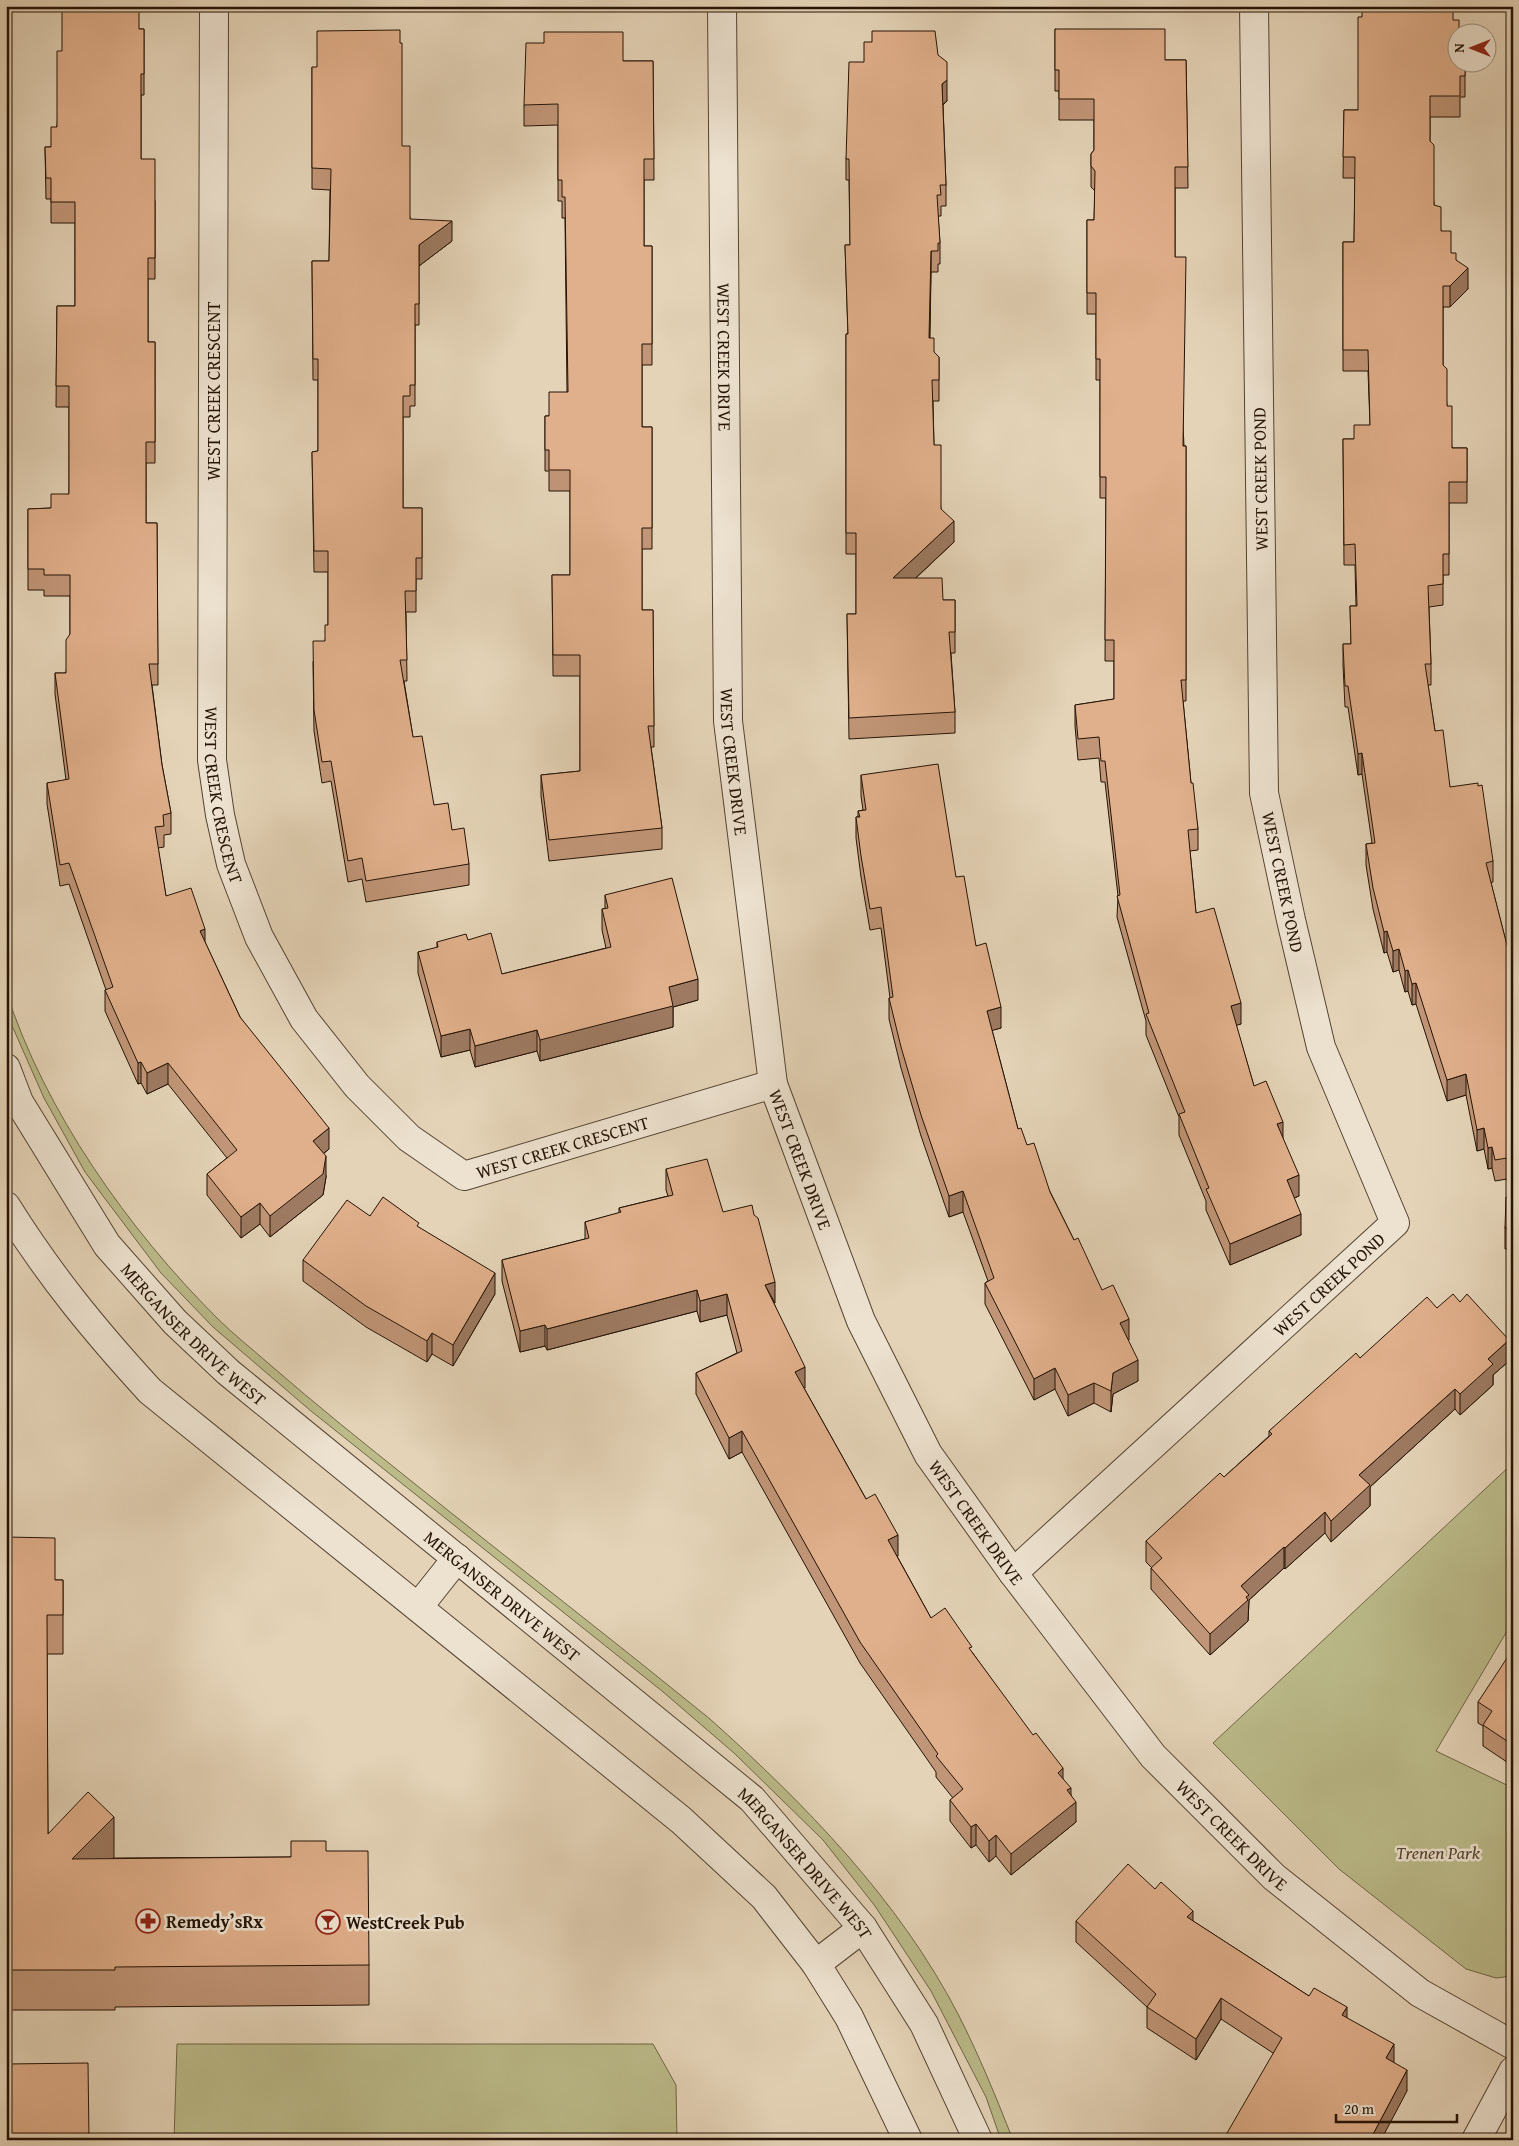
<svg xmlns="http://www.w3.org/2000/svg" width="1519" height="2146" font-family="'Gentium Book Plus',serif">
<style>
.green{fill:#bbba89;stroke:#706647}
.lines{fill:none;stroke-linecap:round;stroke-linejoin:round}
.minor-casing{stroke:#544332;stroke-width:30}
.minor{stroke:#ede2d0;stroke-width:28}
.wall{fill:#c19678;stroke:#241305}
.shaded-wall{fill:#9d7a61;stroke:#241305}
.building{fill:#e0af8b;stroke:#241305}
.labels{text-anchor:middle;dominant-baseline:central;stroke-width:5;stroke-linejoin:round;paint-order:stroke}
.street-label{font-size:18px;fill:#241305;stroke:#ede2d0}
.park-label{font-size:18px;font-style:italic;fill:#51452d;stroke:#ede2d0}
.poi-label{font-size:18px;font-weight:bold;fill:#241305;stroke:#ede2d0;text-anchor:start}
</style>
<rect width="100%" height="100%" fill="#e4d3b7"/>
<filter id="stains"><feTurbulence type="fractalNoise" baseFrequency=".004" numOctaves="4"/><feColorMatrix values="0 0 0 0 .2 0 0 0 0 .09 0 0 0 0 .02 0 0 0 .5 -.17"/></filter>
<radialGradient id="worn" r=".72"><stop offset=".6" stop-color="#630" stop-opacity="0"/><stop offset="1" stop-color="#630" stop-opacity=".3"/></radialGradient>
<!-- green -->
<g class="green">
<polygon points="1508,6 1513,6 1513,692 1512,690"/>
<path d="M6 991C45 1112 128 1229 217 1318 233 1334 251 1348 268 1363 316 1405 365 1444 415 1484 513 1563 612 1639 710 1719 805 1804 899 1900 958 2014 979 2055 996 2097 1013 2140H1001L986 2097 931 1991 875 1906 823 1840 734 1753 662 1691 311 1411 213 1327 161 1273 85 1172 44 1098 6 1012Z"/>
<polygon points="1513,1463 1513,1621 1436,1751 1513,1788 1513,1976 1496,1978 1466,1969 1339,1869 1213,1743"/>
<polygon points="177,2044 653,2044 676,2085 677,2140 174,2140"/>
</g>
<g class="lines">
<!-- minor casing -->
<g class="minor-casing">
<g id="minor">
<path id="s1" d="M214 6 212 760 220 815 231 864 259 937 304 1019 357 1086 409 1138 464 1176 773 1084"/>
<path id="s2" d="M722 6 728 721 773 1084 861 1321 928 1454 1013 1573 1153 1756 1274 1877 1420 1993 1513 2045"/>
<path id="s3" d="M6 1068 19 1102 107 1245 175 1322 228 1372 752 1799 863 1928 924 2024 978 2140"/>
<path d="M6 1206C49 1275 95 1331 150 1391L681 1820 764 1897 816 1964 849 2017 908 2140"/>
<path id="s4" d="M1013 1573 1395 1223 1321 1047 1291 920 1264 793 1254 6"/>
<polyline points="419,1606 457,1558"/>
<polyline points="816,1964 863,1928"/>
<polyline points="1476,2140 1513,2071"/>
</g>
</g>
<!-- minor -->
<use href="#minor" class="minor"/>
</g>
<!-- wall -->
<g class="wall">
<polygon points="1453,20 1456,62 1465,62 1465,97 1460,97 1460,117 1430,117 1430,141 1434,205 1441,231 1451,253 1456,260 1468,289 1450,307 1443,307 1443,365 1447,406 1452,448 1467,448 1467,503 1449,503 1449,575 1443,575 1443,605 1429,607 1431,664 1431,685 1428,685 1435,731 1450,787 1493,861 1493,882 1491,883 1513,969 1513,1178 1495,1181 1492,1168 1488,1169 1484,1149 1477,1151 1466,1095 1447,1101 1416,1004 1412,1005 1408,991 1405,992 1399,970 1393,972 1387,952 1384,953 1373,909 1366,865 1366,844 1372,843 1362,774 1358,775 1348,707 1345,707 1343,665 1343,644 1351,644 1350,606 1356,606 1355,565 1344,565 1343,439 1354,439 1370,425 1368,371 1343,371 1343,242 1354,242 1355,178 1343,178 1344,110 1358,110"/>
<polygon points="139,29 144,29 144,95 141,95 141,159 155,201 155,279 148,279 148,342 155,342 155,463 146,463 146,523 157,523 158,685 152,685 162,765 171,813 171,834 164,835 164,847 158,848 166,896 205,942 240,1017 329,1149 323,1154 326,1177 323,1195 270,1237 260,1224 241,1238 207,1195 207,1174 227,1158 168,1084 147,1094 141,1083 138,1084 105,1011 105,990 106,990 69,884 60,886 47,804 47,783 66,780 55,694 55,673 66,673 70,634 70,596 44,596 44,590 28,590 28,509 51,508 69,494 69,407 56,407 57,306 75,306 75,223 51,223 51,199 46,199 45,147 51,147 57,127 62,51"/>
<polygon points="1055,29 1165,60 1186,60 1188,188 1175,188 1175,257 1184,446 1186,446 1186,701 1183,701 1191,783 1198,829 1198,850 1190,851 1196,913 1241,1024 1236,1025 1254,1086 1283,1139 1299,1196 1294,1198 1301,1235 1230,1265 1206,1210 1206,1201 1179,1135 1179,1117 1146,1035 1146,1021 1117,917 1118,896 1105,782 1101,782 1099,758 1078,760 1075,726 1075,705 1114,699 1114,661 1105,661 1106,498 1100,498 1100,380 1096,380 1096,314 1087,314 1087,220 1094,220 1095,191 1091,187 1091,154 1094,150 1094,120 1059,120 1059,91 1055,91"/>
<polygon points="938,55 947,101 943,105 946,185 946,206 941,206 941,216 938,216 940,243 940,264 938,264 938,272 931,272 930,338 934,352 939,357 939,401 933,401 934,445 941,509 954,542 916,578 943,600 955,600 955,653 951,653 955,712 955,733 849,739 847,614 856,614 856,554 846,554 846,334 848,334 845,245 850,245 849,180 846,180 846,159 864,62"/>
<polygon points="623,61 653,61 654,180 644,180 644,246 652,246 652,365 642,365 642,427 652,427 652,549 642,549 642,610 653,610 654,747 651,747 662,828 662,849 549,861 541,796 541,775 580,771 580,676 553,676 552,575 570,575 570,491 549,491 549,471 545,471 545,416 549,416 567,392 565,218 562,218 562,201 558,201 558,125 524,126 524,105"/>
<polygon points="312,67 402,146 410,219 452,241 419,266 419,325 415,325 415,406 410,406 410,417 403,417 403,508 422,508 422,579 416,579 416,612 406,612 407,681 404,681 413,737 434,805 452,830 469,864 469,885 366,902 362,879 348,882 331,781 322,783 314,731 313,662 325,641 328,625 328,572 314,572 312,452 318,451 318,380 313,380 312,261 329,261 330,190 312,189"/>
<polygon points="861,775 956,877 976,946 1001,1028 992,1030 1018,1129 1027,1145 1074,1240 1129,1340 1128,1340 1138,1381 1113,1394 1111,1412 1094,1403 1068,1416 1055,1389 1034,1400 985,1304 985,1283 988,1281 963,1212 949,1217 921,1136 901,1068 889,1019 889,998 890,998 881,928 870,930 861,877 856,838 856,817 858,817 858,811 863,810 861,796"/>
<polygon points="605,895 698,1000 673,1007 673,1027 540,1061 537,1051 475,1067 470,1050 441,1057 418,973 418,952 437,948 437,942 502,974 606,948 602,930 602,909 605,909"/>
<polygon points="666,1169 723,1212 774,1303 805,1388 804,1388 898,1556 897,1556 931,1618 972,1652 1063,1779 1071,1795 1076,1822 1011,1875 996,1856 989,1862 976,1845 971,1848 950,1821 950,1800 953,1798 936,1777 936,1772 860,1663 742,1452 729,1459 696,1394 696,1373 737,1353 727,1315 700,1322 697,1311 547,1350 545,1346 520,1352 502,1281 502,1260 585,1239 585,1222 619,1213 619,1208 668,1196 666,1190"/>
<polygon points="1513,1197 1513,1249 1505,1249 1505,1228"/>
<polygon points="370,1216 419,1228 495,1294 453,1366 432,1354 427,1362 366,1327 303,1281 303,1260"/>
<polygon points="1437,1308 1509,1361 1493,1375 1493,1385 1460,1415 1455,1409 1370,1487 1370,1506 1331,1542 1325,1533 1285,1569 1284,1568 1249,1600 1248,1621 1210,1655 1151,1589 1151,1568 1152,1568 1146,1562 1146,1541 1224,1477 1269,1436 1269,1431 1360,1358"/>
<polygon points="6,1537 55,1580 63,1580 63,1654 47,1654 48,1834 114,1857 112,1858 291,1857 326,1851 369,1965 369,2005 115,2007 115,2010 6,2010"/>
<polygon points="1513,1658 1513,1766 1483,1746 1483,1726 1478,1723 1478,1702"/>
<polygon points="1155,1889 1193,1921 1309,1996 1347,2018 1394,2063 1407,2091 1273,2053 1221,2019 1196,2060 1147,2028 1147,2007 1076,1942 1076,1921"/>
</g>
<!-- shaded-wall -->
<g class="shaded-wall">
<polygon points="947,80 947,101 942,105 942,84"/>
<polygon points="452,221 452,241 419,266 419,245"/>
<polygon points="931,251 931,272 929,359 929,338"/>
<polygon points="1468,268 1468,289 1450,307 1450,286"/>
<polygon points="954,521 954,542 893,599 893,578"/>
<polygon points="1362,753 1362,774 1358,775 1358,754"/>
<polygon points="205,929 205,950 200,931"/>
<polygon points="1387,931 1387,952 1384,953 1384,932"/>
<polygon points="1399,949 1399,970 1393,972 1393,951"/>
<polygon points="1408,970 1408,991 1405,992 1405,971"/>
<polygon points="698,979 698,1000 673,1007 673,1027 540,1061 540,1040 669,987"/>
<polygon points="1416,983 1416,1004 1412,1005 1412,984"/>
<polygon points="1241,1003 1241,1024 1231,1027 1231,1006"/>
<polygon points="1001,1007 1001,1028 987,1032 987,1011"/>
<polygon points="470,1029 470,1050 441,1057 441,1036"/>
<polygon points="537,1030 537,1051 475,1067 475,1046"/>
<polygon points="141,1062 141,1083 138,1084 138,1063"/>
<polygon points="168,1063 168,1084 147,1094 147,1073"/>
<polygon points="1466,1074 1466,1095 1447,1101 1447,1080"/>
<polygon points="1283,1122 1283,1143 1277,1124"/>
<polygon points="329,1128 329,1149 313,1162 313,1141"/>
<polygon points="1484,1128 1484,1149 1477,1151 1477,1130"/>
<polygon points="1492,1147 1492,1168 1488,1169 1488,1148"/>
<polygon points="326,1156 326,1177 323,1195 270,1237 270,1216"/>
<polygon points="1299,1175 1299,1196 1287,1201 1287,1180"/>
<polygon points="963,1191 963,1212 949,1217 949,1196"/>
<polygon points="260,1203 260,1224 241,1238 241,1217"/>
<polygon points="1301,1214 1301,1235 1230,1265 1230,1244"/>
<polygon points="495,1273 495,1294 453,1366 453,1345"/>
<polygon points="775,1282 775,1303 765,1285"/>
<polygon points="697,1290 697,1311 547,1350 547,1329"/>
<polygon points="727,1294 727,1315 700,1322 700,1301"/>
<polygon points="1129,1319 1129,1340 1120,1344 1120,1323"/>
<polygon points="545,1325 545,1346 520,1352 520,1331"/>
<polygon points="432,1333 432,1354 427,1362 427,1341"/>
<polygon points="1509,1340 1509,1361 1493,1375 1493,1385 1460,1415 1460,1394 1488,1359"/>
<polygon points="1138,1360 1138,1381 1113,1394 1111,1412 1111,1391 1113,1373"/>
<polygon points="805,1367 805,1388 795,1393 795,1372"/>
<polygon points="1055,1368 1055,1389 1034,1400 1034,1379"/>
<polygon points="1094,1383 1094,1403 1068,1416 1068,1395"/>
<polygon points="1455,1389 1455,1409 1370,1487 1370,1506 1331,1542 1331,1521 1359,1475"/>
<polygon points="742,1431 742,1452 729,1459 729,1438"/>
<polygon points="1325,1512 1325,1533 1285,1569 1285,1548"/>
<polygon points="898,1535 898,1556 888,1561 888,1540"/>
<polygon points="1284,1547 1284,1568 1249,1600 1248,1621 1210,1655 1210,1634 1241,1586"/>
<polygon points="1063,1768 1063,1789 1058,1773"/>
<polygon points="1071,1788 1071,1806 1076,1802 1076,1822 1011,1875 1011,1854 1067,1790"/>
<polygon points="114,1817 114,1857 72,1898 72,1859"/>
<polygon points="976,1824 976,1845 971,1848 971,1827"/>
<polygon points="996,1835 996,1856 989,1862 989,1841"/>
<polygon points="1193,1911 1193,1932 1187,1917"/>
<polygon points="1221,1998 1221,2019 1196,2060 1196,2039"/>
<polygon points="1347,2007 1347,2028 1342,2015"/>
<polygon points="1394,2044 1394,2065 1386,2058"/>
<polygon points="1407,2070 1407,2091 1381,2140 1370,2140"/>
</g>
<!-- building -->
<g class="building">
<polygon points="62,6 139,6 139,29 144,29 144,74 141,74 141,159 155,159 155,258 148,258 148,342 155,342 155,442 146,442 146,523 157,523 158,664 149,664 162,765 171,813 163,815 164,826 155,827 166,896 191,888 205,929 200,931 240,1017 329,1128 313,1141 326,1156 323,1174 270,1216 260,1203 241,1217 207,1174 237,1150 168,1063 147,1073 141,1062 138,1063 105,990 113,987 69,863 60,865 47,783 69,779 55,673 66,673 66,640 70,634 70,575 44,575 44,569 28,569 28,509 51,508 51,494 69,494 69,386 56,386 57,306 75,306 75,202 51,202 51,178 46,178 45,147 51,147 51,127 57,127 57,51 62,51"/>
<polygon points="1362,6 1453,6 1453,20 1459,20 1459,32 1456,32 1456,62 1465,62 1465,76 1460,76 1460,96 1430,96 1430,141 1434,145 1434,205 1441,207 1441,231 1451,231 1451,253 1456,253 1456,260 1468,268 1450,286 1443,286 1443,365 1447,369 1447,406 1452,406 1452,448 1467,448 1467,482 1449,482 1449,554 1443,554 1443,584 1428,586 1431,664 1425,664 1435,731 1443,730 1450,787 1478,783 1478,786 1482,785 1493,861 1486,863 1513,969 1513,1157 1495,1160 1492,1147 1488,1148 1484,1128 1477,1130 1466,1074 1447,1080 1416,983 1412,984 1408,970 1405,971 1399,949 1393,951 1387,931 1384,932 1373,888 1366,844 1375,843 1362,753 1358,754 1348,686 1345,686 1343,644 1351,644 1350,606 1357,606 1355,544 1344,545 1343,439 1354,439 1354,425 1370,425 1368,350 1343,350 1343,242 1354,242 1355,157 1343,157 1344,110 1358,110 1358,17 1362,17"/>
<polygon points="1055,29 1165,29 1165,60 1186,60 1188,167 1175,167 1175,257 1186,257 1183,446 1186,446 1186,680 1181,680 1191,783 1193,783 1198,829 1188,830 1196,913 1214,908 1241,1003 1231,1006 1254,1086 1266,1081 1283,1122 1277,1124 1299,1175 1287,1180 1301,1214 1230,1244 1206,1189 1209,1188 1179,1114 1185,1112 1146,1014 1149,1013 1117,896 1120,895 1105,761 1101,761 1099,737 1078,739 1075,705 1114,699 1114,640 1105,640 1106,477 1100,477 1100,359 1096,359 1096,293 1087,293 1087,220 1094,220 1095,171 1091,166 1091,154 1094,150 1094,99 1059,99 1059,70 1055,70"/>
<polygon points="400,30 400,43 402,43 402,146 410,146 410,219 452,221 419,245 419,304 415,304 415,385 410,385 410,396 403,396 403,508 422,508 422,558 416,558 416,591 405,591 407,660 400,660 413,737 422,736 434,805 448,803 452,830 464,828 469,864 366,881 362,858 348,861 331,761 322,762 314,710 313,641 325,641 325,625 328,625 328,551 314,551 312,452 318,451 318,359 313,359 312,261 329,261 331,169 312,168 312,67 317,67 317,31"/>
<polygon points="872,31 935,31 938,55 947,62 947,80 942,84 946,185 940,185 941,195 937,195 940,243 938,243 938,251 931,251 929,338 934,338 934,352 939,357 939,380 932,380 934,445 941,445 941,509 954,521 893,578 942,578 943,600 955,600 955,632 949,632 955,712 849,718 847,614 856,614 856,533 846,533 846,334 848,334 845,245 850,245 849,159 846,159 849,62 864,62 864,42 872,42"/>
<polygon points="544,32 623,32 623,61 653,61 654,159 644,159 644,246 652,246 652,344 642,344 642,427 652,427 652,528 642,528 642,610 653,610 654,726 648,726 662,828 549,840 541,775 580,771 580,655 553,655 552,575 570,575 570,470 549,470 549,450 545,450 545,416 549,416 549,392 568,392 565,197 562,197 562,180 558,180 558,104 524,105 526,43 544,43"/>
<polygon points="938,764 956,877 964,876 976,946 986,943 1001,1007 987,1011 1018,1129 1021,1128 1027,1145 1034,1143 1050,1192 1074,1240 1078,1238 1102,1290 1113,1285 1129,1319 1120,1323 1138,1360 1113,1373 1111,1391 1094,1383 1068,1395 1055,1368 1034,1379 985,1283 994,1278 963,1191 949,1196 921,1115 901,1047 889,998 893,997 881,907 870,909 861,856 856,817 860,817 858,811 866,810 861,775"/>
<polygon points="672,878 698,979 669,987 673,1006 540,1040 537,1030 475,1046 470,1029 441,1036 418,952 438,947 437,942 466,934 468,940 491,933 502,974 611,947 602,909 608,908 605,895"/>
<polygon points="707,1159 723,1212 752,1205 754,1215 758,1218 775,1282 765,1285 805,1367 795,1372 866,1499 875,1494 898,1535 888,1540 931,1618 945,1608 972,1647 969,1648 1033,1735 1036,1733 1063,1768 1058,1773 1071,1788 1067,1790 1076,1802 1011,1854 996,1835 989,1841 976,1824 971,1827 950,1800 963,1789 936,1756 938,1754 860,1642 742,1431 729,1438 696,1373 742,1351 727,1294 700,1301 697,1290 547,1329 545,1325 520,1331 502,1260 589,1238 585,1222 621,1212 619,1208 673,1195 666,1169"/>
<polygon points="383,1197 419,1223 417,1226 495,1273 453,1345 432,1333 427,1341 366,1306 303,1260 347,1200 370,1216"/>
<polygon points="1506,1197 1513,1197 1513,1228 1505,1228"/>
<polygon points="1453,1294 1460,1302 1467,1294 1509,1340 1488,1359 1493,1364 1460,1394 1455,1389 1359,1475 1370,1485 1331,1521 1325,1512 1285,1548 1284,1547 1241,1586 1249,1595 1246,1597 1248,1600 1210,1634 1151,1568 1162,1558 1146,1541 1220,1473 1224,1477 1272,1434 1269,1431 1356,1353 1360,1358 1427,1297 1437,1308"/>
<polygon points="6,1537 55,1538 55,1580 63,1580 63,1615 47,1615 48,1834 88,1792 114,1817 72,1859 291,1857 291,1841 326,1841 326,1851 368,1851 369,1965 115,1967 115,1970 6,1970"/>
<polygon points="1509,1655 1513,1658 1513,1745 1483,1725 1492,1711 1478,1702"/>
<polygon points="1128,1864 1155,1889 1161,1882 1193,1911 1187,1917 1309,1996 1314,1988 1347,2007 1342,2015 1394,2044 1386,2058 1407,2070 1370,2140 1223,2140 1282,2038 1221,1998 1196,2039 1147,2007 1156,1994 1076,1921"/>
<polygon points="88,2063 89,2140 6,2140 6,2064"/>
</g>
<!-- icons -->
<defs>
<g id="pharmacy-ring" transform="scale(1.25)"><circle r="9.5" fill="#ede2d0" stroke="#8f2418" stroke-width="1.5"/><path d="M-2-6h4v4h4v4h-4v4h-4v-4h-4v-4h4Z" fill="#8f2418"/></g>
<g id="bar-ring" transform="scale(1.25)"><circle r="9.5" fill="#ede2d0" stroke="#8f2418" stroke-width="1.5"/><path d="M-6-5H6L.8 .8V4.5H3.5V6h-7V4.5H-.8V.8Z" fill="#8f2418"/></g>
</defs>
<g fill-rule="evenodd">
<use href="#pharmacy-ring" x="148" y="1921"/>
<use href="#bar-ring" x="328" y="1922"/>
</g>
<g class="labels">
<!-- street labels -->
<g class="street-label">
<text stroke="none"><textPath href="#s2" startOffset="351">WEST CREEK DRIVE</textPath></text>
<text transform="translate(213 391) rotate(-90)">WEST CREEK CRESCENT</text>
<text transform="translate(1260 479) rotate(-91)">WEST CREEK POND</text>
<text stroke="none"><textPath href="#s2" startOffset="756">WEST CREEK DRIVE</textPath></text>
<text stroke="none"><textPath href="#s1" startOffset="790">WEST CREEK CRESCENT</textPath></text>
<text transform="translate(1283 882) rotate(78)">WEST CREEK POND</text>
<text stroke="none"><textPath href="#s1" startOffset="1360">WEST CREEK CRESCENT</textPath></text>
<text stroke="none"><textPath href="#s2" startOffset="1161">WEST CREEK DRIVE</textPath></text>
<text stroke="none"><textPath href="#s4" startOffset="428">WEST CREEK POND</textPath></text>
<text stroke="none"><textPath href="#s3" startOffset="329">MERGANSER DRIVE WEST</textPath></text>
<text stroke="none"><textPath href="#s2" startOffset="1566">WEST CREEK DRIVE</textPath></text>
<text stroke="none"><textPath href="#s3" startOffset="734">MERGANSER DRIVE WEST</textPath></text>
<text stroke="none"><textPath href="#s2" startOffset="1971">WEST CREEK DRIVE</textPath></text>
<text stroke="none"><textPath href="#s3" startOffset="1139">MERGANSER DRIVE WEST</textPath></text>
</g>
<!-- park labels -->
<g class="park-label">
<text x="1438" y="1852">Trenen Park</text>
</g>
<!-- poi labels -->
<g class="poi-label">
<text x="166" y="1921">Remedy’sRx</text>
<text x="346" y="1922">WestCreek Pub</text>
</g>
</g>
<!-- margin -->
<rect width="1519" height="2146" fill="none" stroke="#e4d3b7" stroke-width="25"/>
<rect x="8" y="8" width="1504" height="2131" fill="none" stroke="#241305" stroke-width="2.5"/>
<rect x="12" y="12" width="1494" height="2121" fill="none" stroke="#241305"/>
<!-- north arrow -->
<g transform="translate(1472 48) rotate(270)"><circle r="24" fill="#ede2d0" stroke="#9d8f7f"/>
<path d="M0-4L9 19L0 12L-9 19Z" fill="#8f2418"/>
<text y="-8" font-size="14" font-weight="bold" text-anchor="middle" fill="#241305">N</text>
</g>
<!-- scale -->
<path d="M1336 2114v8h121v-8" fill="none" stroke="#241305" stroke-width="2.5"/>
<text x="1344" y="2114" font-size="15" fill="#241305" stroke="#ede2d0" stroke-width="4" paint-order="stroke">20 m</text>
<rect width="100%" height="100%" filter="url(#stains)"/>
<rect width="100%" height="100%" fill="url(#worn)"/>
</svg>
